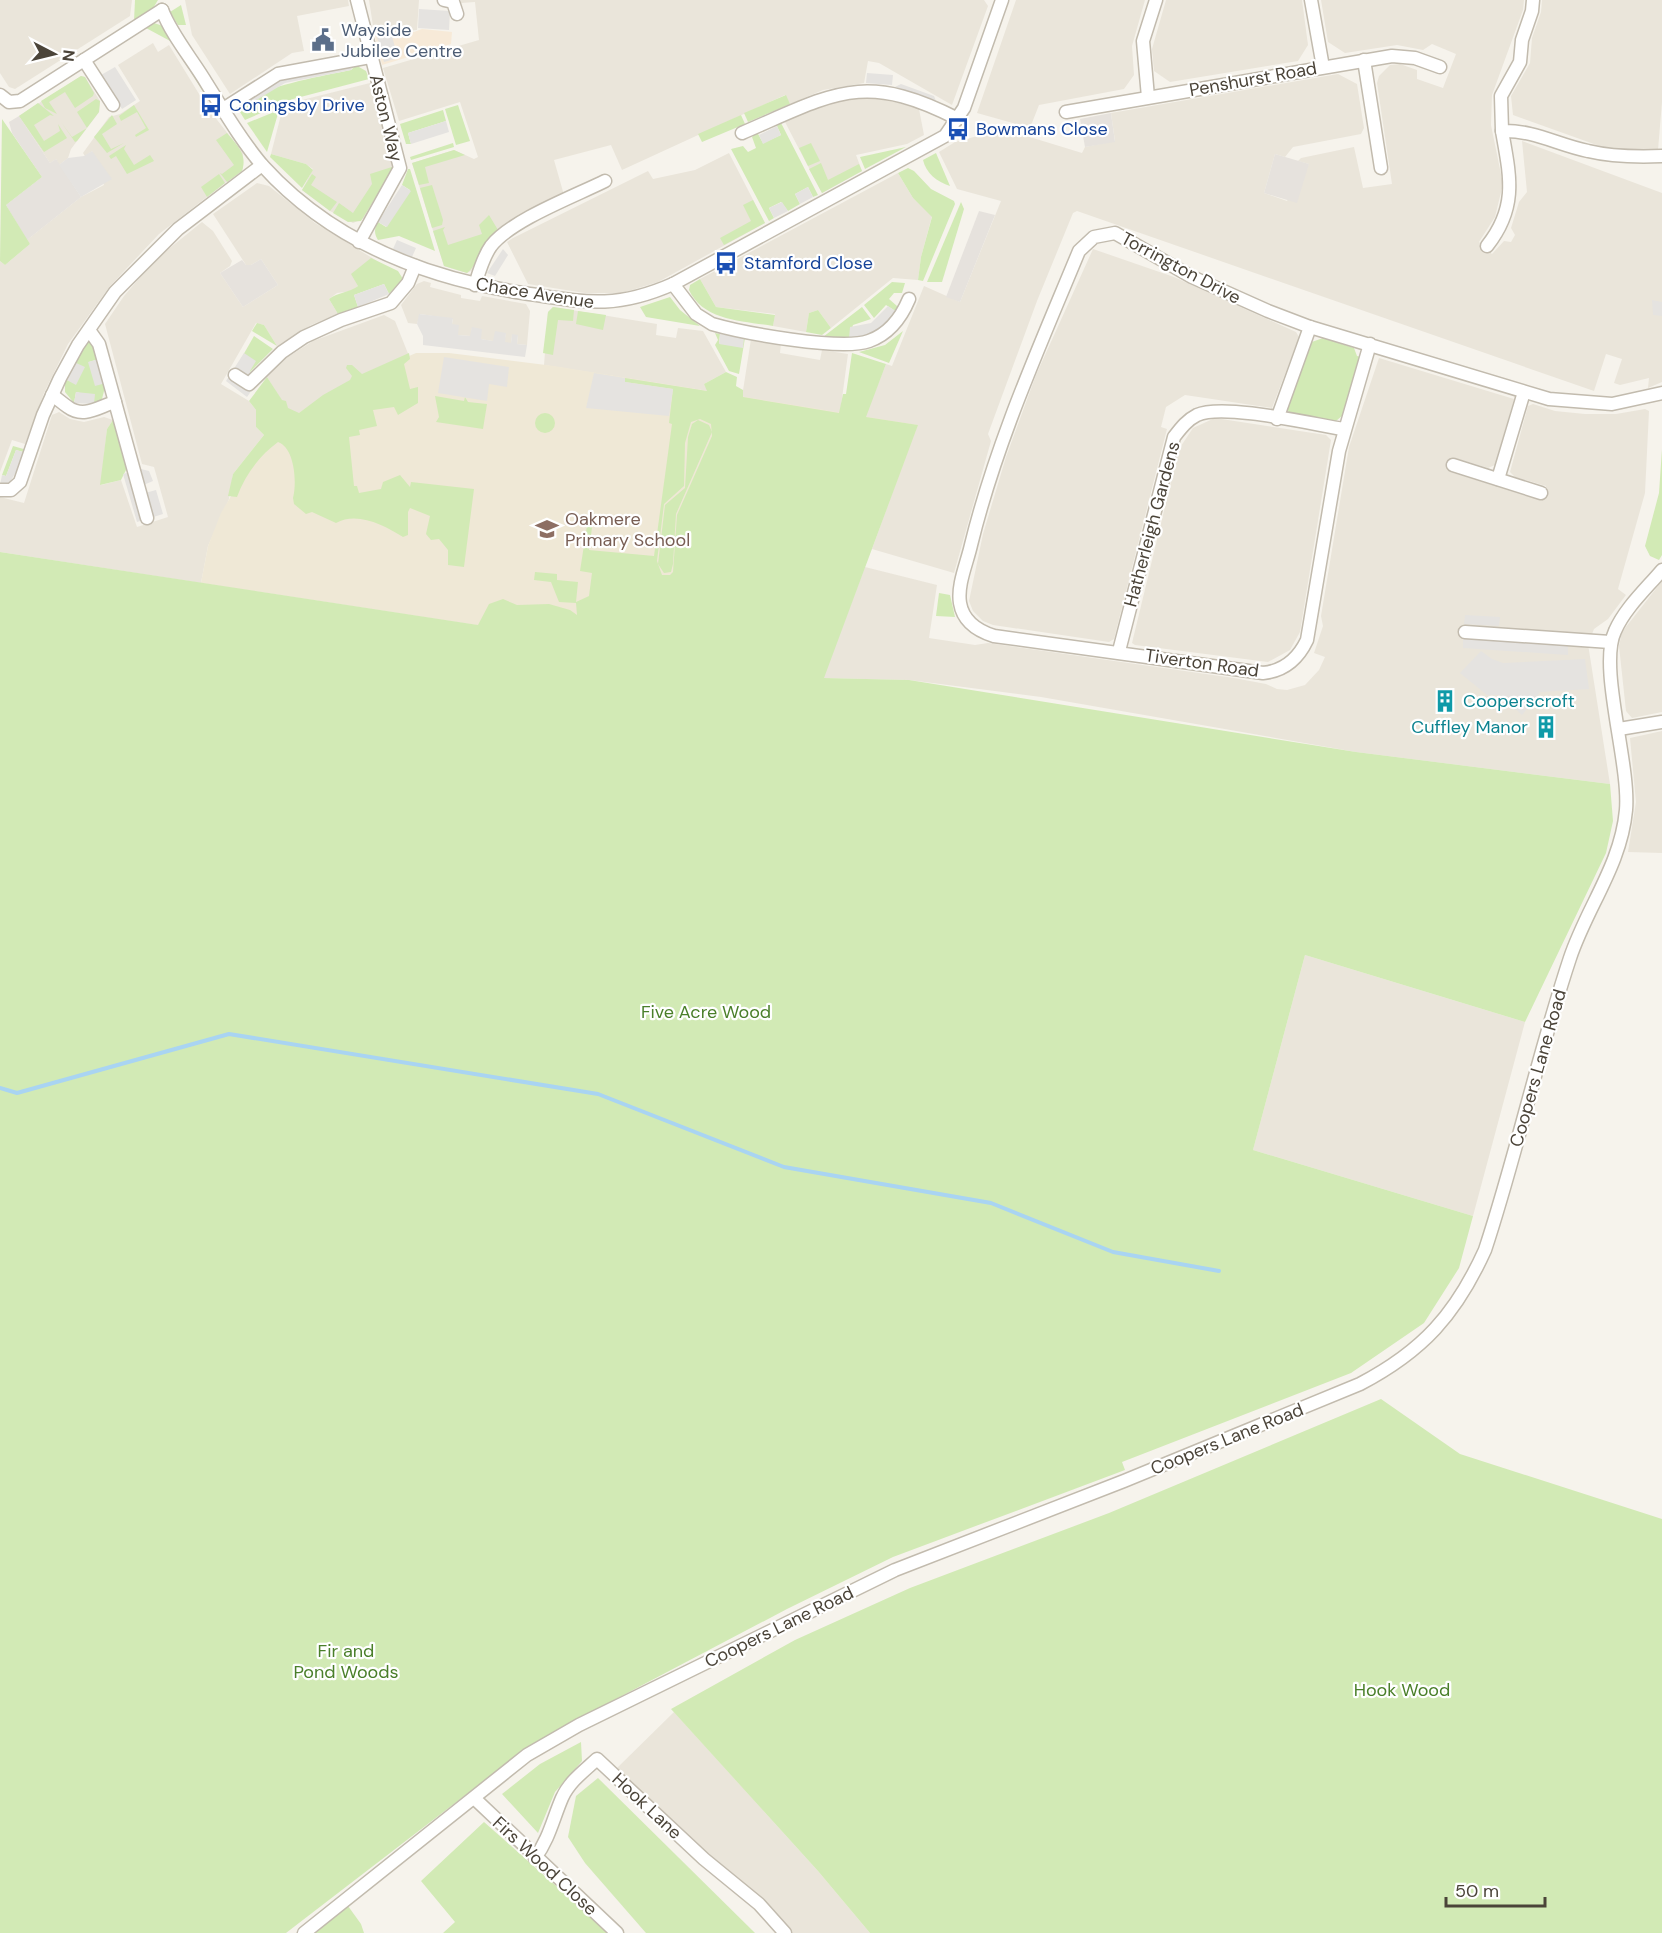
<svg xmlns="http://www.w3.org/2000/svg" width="1662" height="1933" font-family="'DM Sans',sans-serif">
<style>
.residential{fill:#eae5da}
.commercial{fill:#f7ead8}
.industrial{fill:#e6e2dd}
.education{fill:#efe8d6}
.green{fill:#d2eab5;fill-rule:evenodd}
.parking{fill:#e5e3e0}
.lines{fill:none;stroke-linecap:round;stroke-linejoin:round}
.stream{stroke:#a9d4f2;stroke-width:4}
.street-casing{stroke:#c2bbae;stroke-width:15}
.street{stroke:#fff;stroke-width:12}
.labels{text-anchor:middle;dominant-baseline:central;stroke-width:4.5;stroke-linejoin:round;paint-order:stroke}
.service-label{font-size:18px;fill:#4e5e75;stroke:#fff;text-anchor:start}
.street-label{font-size:18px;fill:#4b4439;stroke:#fff}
.transit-label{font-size:18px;fill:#164399;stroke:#fff;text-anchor:start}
.education-label{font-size:18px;fill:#785e54;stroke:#fff;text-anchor:start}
.culture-label{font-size:18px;fill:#0d838f;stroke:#fff;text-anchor:start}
.park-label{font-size:18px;fill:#4a7f2a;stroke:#fff}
</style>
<rect width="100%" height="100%" fill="#f6f3ec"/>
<!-- residential -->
<g class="residential">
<polygon points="0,0 132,0 130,16 15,89 9,87 0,73"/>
<polygon points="185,0 348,0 349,6 297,16 304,51 292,53 230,94 192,35"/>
<polygon points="369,0 419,0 417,30 393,32 390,28 374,32"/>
<polygon points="461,0 984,0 988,6 952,105 879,63 868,61 864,83 823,90 790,104 785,95 622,170 611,145 554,160 564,195 498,230 484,244 473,270 467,273 444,266 412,163 454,150 474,159 478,157 460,102 399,121 383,68 479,40 475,2 461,3"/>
<polygon points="1016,0 1145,0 1132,46 1134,75 1124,89 1039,105 1030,128 977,113"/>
<polygon points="1166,0 1302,0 1308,45 1298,61 1170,82 1154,71 1152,49"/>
<polygon points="1321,0 1524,0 1523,10 1492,95 1491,125 1503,184 1495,217 1479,242 1492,254 1504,241 1511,242 1515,235 1511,228 1519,202 1527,192 1522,141 1662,193 1662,382 1648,388 1649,378 1620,385 1614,383 1622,359 1606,354 1594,391 1077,211 1073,213 1037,301 988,434 991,441 954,573 872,549 917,425 865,417 886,364 892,366 924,286 960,302 1001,201 957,189 939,152 955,142 1004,129 1082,153 1085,147 1115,141 1111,113 1338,74 1357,84 1364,128 1361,134 1293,147 1285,157 1275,154 1264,193 1287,201 1309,164 1298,161 1301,158 1354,147 1363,188 1392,184 1377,83 1379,76 1390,65 1400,64 1417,70 1417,79 1443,88 1456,54 1432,44 1423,50 1397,45 1345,53 1328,42"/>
<polygon points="1542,0 1662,0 1662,102 1658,150 1619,153 1513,115 1511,96 1530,63 1532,38 1541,12"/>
<polygon points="153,43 158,52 169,45 207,107 243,153 243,169 159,234 110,286 68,344 44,393 25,444 12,440 0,472 0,261 5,265 30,244 27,240 81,197 104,185 92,151 85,156 83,153 109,117 120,114 140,101 118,65"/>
<polygon points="81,76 85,77 100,101 99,112 71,149 68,158 59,165 56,159 50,163 19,116"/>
<polygon points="370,83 395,166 365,218 353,223 330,211 302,190 313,169 306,164 271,154 283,107 294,102"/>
<polygon points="869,98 892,101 919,109 924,135 907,144 856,155 862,171 822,193 785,122 820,105 849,99"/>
<polygon points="729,153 765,223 658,282 622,293 585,293 528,284 507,242 513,238 648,171 653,179 695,170"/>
<polygon points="898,173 913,198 932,216 921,257 918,280 893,278 831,328 818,310 809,313 806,332 773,326 775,314 716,307 700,279"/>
<polygon points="257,183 269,186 315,223 382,264 352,291 337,293 329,299 338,314 311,325 277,346 264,325 256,323 221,384 249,401 256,410 256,427 264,435 233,474 229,499 208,546 201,583 0,552 0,497 24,503 52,415 59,412 70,419 84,422 104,417 113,420 107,429 101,485 121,480 137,527 168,517 154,467 142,464 105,324 124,296 155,260 202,222 213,231 232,261 230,266 220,273 243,307 278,285 261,259 251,265 246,265 213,214"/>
<polygon points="1093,249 1174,277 1296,332 1299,337 1272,408 1185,395 1166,407 1161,427 1167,429 1114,639 1109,642 993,625 983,621 973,611 969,601 983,534 1006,457 1036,375"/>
<polygon points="424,281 431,283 430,287 461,295 461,298 480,301 482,296 526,304 530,311 527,345 517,344 518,335 512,335 511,343 504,343 506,333 493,341 480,339 472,328 471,336 457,335 452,324 453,319 420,314 417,324 408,323 401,305 417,284"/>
<polygon points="553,307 657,324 656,335 676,338 678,328 703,331 726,372 704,384 708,391 544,365 548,312"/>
<polygon points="384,315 395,321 409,356 292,417 267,377 288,357 313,341"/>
<polygon points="751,339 781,343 780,353 820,360 822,350 848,354 840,413 742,397"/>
<polygon points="1379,358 1514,399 1495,465 1488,468 1455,458 1450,472 1542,500 1546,486 1515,477 1510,472 1528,406 1533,404 1555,411 1585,414 1616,414 1645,409 1649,411 1645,493 1618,589 1626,595 1608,619 1594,629 1588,644 1610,784 1356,752 1041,697 909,680 823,678 865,567 937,585 929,638 975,645 988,643 1234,678 1266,684 1277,689 1287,690 1305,685 1319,670 1325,657 1314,653 1323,626 1321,616 1349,447"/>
<polygon points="1215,418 1326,435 1331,440 1300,632 1290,650 1268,662 1135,645 1132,643 1179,449 1193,428"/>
<polygon points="1662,581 1662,712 1632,718 1626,711 1619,646 1622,632"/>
<polygon points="1662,731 1662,853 1628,852 1636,802 1630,738"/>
<polygon points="1305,955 1525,1022 1473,1216 1253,1150"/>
<polygon points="674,1712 818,1871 870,1933 791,1933 763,1900 707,1855 617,1768"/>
</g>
<!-- commercial -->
<polygon class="commercial" points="390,28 393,32 414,32 422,29 452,32 451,44 382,65 374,32"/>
<!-- industrial -->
<g class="industrial">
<polygon points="1111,113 1115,142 1085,147 1080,119"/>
<polygon points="19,116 50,163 56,159 81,197 27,240 6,205 42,177 12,133 9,122"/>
<polygon points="1275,154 1309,164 1297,203 1264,193"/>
<polygon points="979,211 995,215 960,302 946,297"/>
<polygon points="261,259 278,285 243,307 220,273 242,260 246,265 251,265"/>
</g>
<!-- education -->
<polygon class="education" points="416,353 449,353 554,366 918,425 823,678 201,583 208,546 221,513 250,464 292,417 344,384"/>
<!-- green -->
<g class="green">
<polygon points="135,0 158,0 152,10 134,21"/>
<polygon points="181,5 186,25 178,25 170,12"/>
<polygon points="154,23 166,27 208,95 207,98 172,42 146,28"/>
<path d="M358 63 359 67 366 71 369 79 293 99 245 120 238 109C248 88 328 75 351 70Z"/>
<polygon points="81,76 85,77 94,93 93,96 75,108 65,92 49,102 57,114 45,108 41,101"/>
<polygon points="786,95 790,104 748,122 744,113"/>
<polygon points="96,99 100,101 99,112 77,141 75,142 61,122 72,137 87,128 77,112"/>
<polygon points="38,103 54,116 50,115 34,125 44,141 60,131 58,124 67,138 44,152 19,116"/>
<polygon points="134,105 149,130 136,137 135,135 146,128 137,112 121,121 119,116"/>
<polygon points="458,105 470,141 456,145 445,109"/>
<polygon points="279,110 267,152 247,123"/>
<polygon points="443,110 446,121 408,133 411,144 406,144 400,124"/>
<polygon points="112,115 117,124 102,134 111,149 124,143 107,153 94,137"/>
<polygon points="741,115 745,124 702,142 698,134"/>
<polygon points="2,119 42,177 6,205 30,244 5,265 0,261"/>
<polygon points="780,121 818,195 813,197 808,187 795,194 800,204 788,211 781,202 769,208 774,218 769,221 731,149 743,146 748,152 756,148 752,137 757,132 763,143 781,135 777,126"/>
<path d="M227 133C237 145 248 155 242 171L227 182 220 173 222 174 234 165 216 140Z"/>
<polygon points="453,143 454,147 411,160 410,157"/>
<polygon points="811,143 820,161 808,166 799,148"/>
<polygon points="126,145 124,149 134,165 150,155 154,161 127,174 116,156 111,159 109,156"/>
<polygon points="906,147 865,169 860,157"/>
<polygon points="454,150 465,155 425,167 429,183 419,185 412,163"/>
<path d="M936 153 950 186C937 182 926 173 923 160Z"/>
<polygon points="271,154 306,164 313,170 302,188 270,157"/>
<polygon points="821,163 828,180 859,164 862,171 822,193 809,169"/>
<polygon points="395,166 361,221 348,222 333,213 339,203 353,213 372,184 370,174"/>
<polygon points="908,168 914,171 931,189 954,201 955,204 923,281 918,280 921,257 932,217 913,198 898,173"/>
<path d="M408 169H410L435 251 399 236 378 240C374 234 374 228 378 222L386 227 410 190 402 185Z"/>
<polygon points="219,174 225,183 207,197 201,187"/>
<polygon points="312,174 316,177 311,185 337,202 330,211 302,190"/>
<polygon points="432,185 443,220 442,225 432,228 420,188"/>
<polygon points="753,200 765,223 724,245 720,238 751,221 743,205"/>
<polygon points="961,202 964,209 942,282 927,282"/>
<path d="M489 215 498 230C485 242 475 268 467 273L444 266 433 231 445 227 443 230 448 245 482 234 479 225Z"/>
<path d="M371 258 398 271 403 279 389 294 384 284 354 295 358 307 338 314 329 299C338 292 349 293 358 286L351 274Z"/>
<path d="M700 279 716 307 775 315 773 326C744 321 703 321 689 290L690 285Z"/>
<polygon points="892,282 905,283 902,293 894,293 889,299 897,306 897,312 886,305 874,318 864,305"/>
<polygon points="670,297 680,310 700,326 646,317 640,307"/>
<polygon points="553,307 574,310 573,321 558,320 553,355 543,353 548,312"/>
<polygon points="862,307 871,319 853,325 849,339 823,337"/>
<polygon points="818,310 831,328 822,335 806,332 809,313"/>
<polygon points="578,311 606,315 603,330 576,324"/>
<polygon points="257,323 264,325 277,346 252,331"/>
<polygon points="903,331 889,363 859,352 885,345"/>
<polygon points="715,333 720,334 719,343 745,338 739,374 729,371 715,345 718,340"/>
<polygon points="254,336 273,349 250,372 244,354 238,364"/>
<polygon points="1323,338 1354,348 1357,356 1361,357 1343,415 1336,421 1291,416 1286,407 1309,343"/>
<polygon points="86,342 92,342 99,359 89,362 106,383 102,399 94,404 84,394 76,392 74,403 65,392 65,379 76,384 74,362"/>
<path d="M409 353 410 359 404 364 410 389 418 387V403L398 415 394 407 373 410 377 426 359 430 360 435 349 437 354 486H357L359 493 381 489 383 482 400 475 410 487 411 482 474 489 464 567 448 565V550L439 539 431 540 426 534 430 516 410 508 408 512V535L403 537C384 525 357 511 336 523L312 512 306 514 294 504 293 498C297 483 295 448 278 442 260 455 245 475 237 497L228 496 233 474 264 435 256 427V410L249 401 267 377 282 400 286 401 288 408 299 413 323 395 350 380 352 376 346 368 347 365H352L362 374Z"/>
<path d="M852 353 886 364 866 417 918 425 824 678 909 680 1356 752 1610 784 1613 821 1606 853 1525 1022 1305 955 1253 1150 1473 1216 1459 1268 1424 1323 1351 1373 1122 1462 1125 1470 893 1557 787 1609 595 1710 524 1750 286 1933H0V552L478 625 489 604 503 599 517 605 549 604 570 610 577 615 576 603 559 602 551 582 534 580 535 572 557 574V580L578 582 576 602 589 596 592 573 580 571 588 519 593 520 589 550 654 556 672 424 669 423 673 389 625 382V378L707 391 704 384 726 372 737 377 736 386 743 390V397L839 413 843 394H846ZM700 419 711 424 712 436 677 515 673 572 670 575H662L657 561 664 504 684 486 685 443 691 422Z"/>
<polygon points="435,396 464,401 465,397 468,402 487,404 483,429 436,422 439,417"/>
<circle cx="545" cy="423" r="10"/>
<polygon points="113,420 119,434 127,468 121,480 100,485 107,429"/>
<polygon points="698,420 709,425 712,432 676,514 673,564 671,572 664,573 658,564 665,505 685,488 688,437 692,424"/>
<polygon points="13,446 27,450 27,453 16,450 6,476 2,475"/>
<polygon points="1662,449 1662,555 1659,560 1650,556 1645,546 1659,493"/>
<polygon points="939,593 950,595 955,617 936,616"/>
<polygon points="1381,1399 1460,1454 1662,1519 1662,1933 870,1933 818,1871 671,1709 795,1640 910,1588 1109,1513"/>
<polygon points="581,1742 582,1761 555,1792 538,1833 502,1794 540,1764"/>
<polygon points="598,1778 755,1933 646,1933 585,1863 568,1837 576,1796"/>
<polygon points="484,1822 609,1933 443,1933 455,1922 421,1881"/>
<polygon points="348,1906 361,1924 364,1933 314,1933"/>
</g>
<!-- parking -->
<g class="parking">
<polygon points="419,9 450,11 449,30 418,28"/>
<polygon points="390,29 398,58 384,62 376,34"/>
<polygon points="354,64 351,70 285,83 253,102 248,100 280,79"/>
<polygon points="115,67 136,100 122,109 101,75"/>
<polygon points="867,73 893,75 892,85 866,83"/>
<polygon points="901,84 934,96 936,101 895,87"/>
<polygon points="446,121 449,132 411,144 408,133"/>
<polygon points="777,126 781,135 763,144 759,135"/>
<polygon points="92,151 112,179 81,197 59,165 68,158 84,156"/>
<polygon points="402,185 411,191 387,227 378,222"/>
<polygon points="808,187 813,197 800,204 795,194"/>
<polygon points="782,202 788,211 774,218 769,208"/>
<polygon points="397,240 416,248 412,257 393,249"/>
<polygon points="503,249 508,255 495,276 487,273"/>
<polygon points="384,284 389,294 358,307 354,295"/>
<polygon points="1652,300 1662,302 1662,316 1653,315"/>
<polygon points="888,306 897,312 892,320 874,334 849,339 850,327 871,323"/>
<polygon points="419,314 453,318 452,324 459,325 458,335 470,336 472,327 482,329 481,339 493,341 495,331 506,333 505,342 511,343 512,334 518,335 517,344 527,345 525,357 423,345 423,336 417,324"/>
<polygon points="720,334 744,338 743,348 719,344"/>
<polygon points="244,353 256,361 250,371 254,387 247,397 226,381"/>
<polygon points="444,357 509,367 507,387 489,384 487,401 438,393"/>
<polygon points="99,359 106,383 95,386 88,362"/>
<polygon points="74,362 85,367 76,385 65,379"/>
<polygon points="594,373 625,378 625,382 673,389 669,416 586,408"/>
<polygon points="76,392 95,394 94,404 74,403"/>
<polygon points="16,450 27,453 10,482 6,486 0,485 2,475 6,476"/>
<polygon points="141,469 149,471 153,481 141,486 145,493 156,490 163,514 137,522 123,474"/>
<polygon points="1465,615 1500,617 1499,626 1464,624"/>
<polygon points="1463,638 1568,644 1568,655 1463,648"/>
<polygon points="1481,651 1492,659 1503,663 1585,659 1589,689 1540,692 1522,715 1500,695 1487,695 1460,673"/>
</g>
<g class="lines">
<!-- stream -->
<polyline class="stream" points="0,1088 17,1093 229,1034 598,1094 784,1167 991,1203 1113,1252 1219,1271"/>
<!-- street casing -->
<g class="street-casing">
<g id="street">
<polyline points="357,0 400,168 359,242"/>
<polyline points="444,0 453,2 457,14"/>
<polyline points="1311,0 1323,67"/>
<path d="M1533 0 1532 11 1522 40 1520 62 1501 96 1502 131C1534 130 1558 145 1588 151 1613 157 1637 157 1662 156"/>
<path d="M162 10C172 36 193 60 207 84 224 111 242 142 263 166 331 241 425 278 523 293 584 302 614 310 673 284L945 136 964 108 1002 0"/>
<polyline points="84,60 113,105"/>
<polyline points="1364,60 1381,168"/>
<polyline points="0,95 9,102 20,101 162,10"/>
<polyline points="1148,97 1143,41 1156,0"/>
<polyline points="223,109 278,74 370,57"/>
<polyline points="1066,112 1392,56 1415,58 1440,67"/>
<path d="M742 133C833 94 863 70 958 119"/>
<path d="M1487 246C1518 207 1510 176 1502 131"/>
<path d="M673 284 696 314 712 324C743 333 841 351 869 341 889 334 901 318 909 299"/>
<path d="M475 285C479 272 483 257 491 246 511 220 575 196 605 181"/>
<polyline points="89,330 99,344 147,518"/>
<path d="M1370 344 1339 451 1307 640C1298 659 1283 671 1263 673L994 636C978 631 963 621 960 603 957 585 967 563 971 545 996 443 1039 348 1079 251L1094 237 1115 233 1192 277 1268 311 1310 327 1549 399 1612 404 1662 393"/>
<polyline points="235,375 249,384 282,352 304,337 341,320 391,303 408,283 415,266"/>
<path d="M52 395C58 399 62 403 68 407 84 419 100 406 115 402"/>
<polyline points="1277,419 1310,327"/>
<polyline points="1453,465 1541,493"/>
<polyline points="1498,479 1524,392"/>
<polyline points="0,490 11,490 20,482 43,415 60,378 78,345 115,292 178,229 262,165"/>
<polyline points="1465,632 1610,642"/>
<path d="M1119 651 1174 437C1181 428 1187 420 1197 415 1223 403 1312 424 1343 429"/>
<polyline points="1619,729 1662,722"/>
<polyline points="474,1798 617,1933"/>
<path d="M535 1858C549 1839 553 1819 562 1798 569 1782 584 1771 597 1759L704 1859 759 1904 785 1933"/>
<path d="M304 1933 527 1755 579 1725 895 1570 1124 1481 1360 1384C1423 1351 1456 1314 1485 1250 1517 1153 1538 1054 1570 958 1587 907 1621 865 1626 810 1630 763 1598 667 1615 631 1625 608 1646 589 1662 570"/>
</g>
</g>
<!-- street -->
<use href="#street" class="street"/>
</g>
<!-- icons -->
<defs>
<g id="civic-bare" transform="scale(1.8)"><path d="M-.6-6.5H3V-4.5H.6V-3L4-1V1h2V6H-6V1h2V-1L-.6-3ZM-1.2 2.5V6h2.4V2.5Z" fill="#5c6f8a" stroke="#fff" stroke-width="2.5" paint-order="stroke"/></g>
<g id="bus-bare" transform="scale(1.8)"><path d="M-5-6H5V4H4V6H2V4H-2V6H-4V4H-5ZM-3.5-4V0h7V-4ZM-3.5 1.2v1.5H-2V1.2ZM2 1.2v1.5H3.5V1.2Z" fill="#1a4fb4" stroke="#fff" stroke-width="2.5" paint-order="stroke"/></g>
<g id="school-bare" transform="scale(1.8)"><path d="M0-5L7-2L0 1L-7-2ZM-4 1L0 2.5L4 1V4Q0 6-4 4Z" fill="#8d6e63" stroke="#fff" stroke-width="2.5" paint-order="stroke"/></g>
<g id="building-bare" transform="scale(1.8)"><path d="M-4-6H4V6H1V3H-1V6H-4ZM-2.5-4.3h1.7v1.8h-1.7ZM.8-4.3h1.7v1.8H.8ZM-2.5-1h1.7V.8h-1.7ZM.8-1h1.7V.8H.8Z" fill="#0f9aa8" stroke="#fff" stroke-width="2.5" paint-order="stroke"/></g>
</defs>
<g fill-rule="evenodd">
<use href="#civic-bare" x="323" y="40"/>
<use href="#bus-bare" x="211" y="105"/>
<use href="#bus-bare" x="958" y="129"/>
<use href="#bus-bare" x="726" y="263"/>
<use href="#school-bare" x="547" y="529"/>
<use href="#building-bare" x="1445" y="701"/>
<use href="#building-bare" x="1546" y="727"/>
</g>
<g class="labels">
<!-- service labels -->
<g class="service-label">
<text x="341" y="30">Wayside<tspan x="341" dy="21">Jubilee Centre</tspan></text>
</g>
<!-- street labels -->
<g class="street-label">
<text transform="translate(1253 79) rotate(-10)">Penshurst Road</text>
<text transform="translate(386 118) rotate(76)">Aston Way</text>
<text transform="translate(1181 268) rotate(28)">Torrington Drive</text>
<text transform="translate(535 293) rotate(9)">Chace Avenue</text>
<text transform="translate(1152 524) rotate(-75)">Hatherleigh Gardens</text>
<text transform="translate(1202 663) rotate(8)">Tiverton Road</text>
<text transform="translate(1538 1068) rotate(-74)">Coopers Lane Road</text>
<text transform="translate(1227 1439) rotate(-22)">Coopers Lane Road</text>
<text transform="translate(779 1627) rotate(-26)">Coopers Lane Road</text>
<text transform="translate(647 1806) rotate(43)">Hook Lane</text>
<text transform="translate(545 1866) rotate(43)">Firs Wood Close</text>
</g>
<!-- transit labels -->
<g class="transit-label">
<text x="229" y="105">Coningsby Drive</text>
<text x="976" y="129">Bowmans Close</text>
<text x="744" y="263">Stamford Close</text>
</g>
<!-- education labels -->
<g class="education-label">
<text x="565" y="519">Oakmere<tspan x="565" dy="21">Primary School</tspan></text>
</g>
<!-- culture labels -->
<g class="culture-label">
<text x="1463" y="701">Cooperscroft</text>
<text x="1528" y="727" text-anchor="end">Cuffley Manor</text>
</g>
<!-- park labels -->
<g class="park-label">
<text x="706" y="1012">Five Acre Wood</text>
<text x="346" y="1651">Fir and<tspan x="346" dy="21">Pond Woods</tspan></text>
<text x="1402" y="1690">Hook Wood</text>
</g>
</g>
<!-- north arrow -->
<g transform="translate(54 54) rotate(97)" stroke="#ffffff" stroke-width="4.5" paint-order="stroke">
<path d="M0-4.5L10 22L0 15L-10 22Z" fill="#4b4439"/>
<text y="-9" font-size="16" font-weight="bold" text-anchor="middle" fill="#4b4439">N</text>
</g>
<!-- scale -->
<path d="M1446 1897v9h99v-9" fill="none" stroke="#4b4439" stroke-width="3"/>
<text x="1455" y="1897" font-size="18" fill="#4b4439" stroke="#ffffff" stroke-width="4.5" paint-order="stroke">50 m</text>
</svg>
